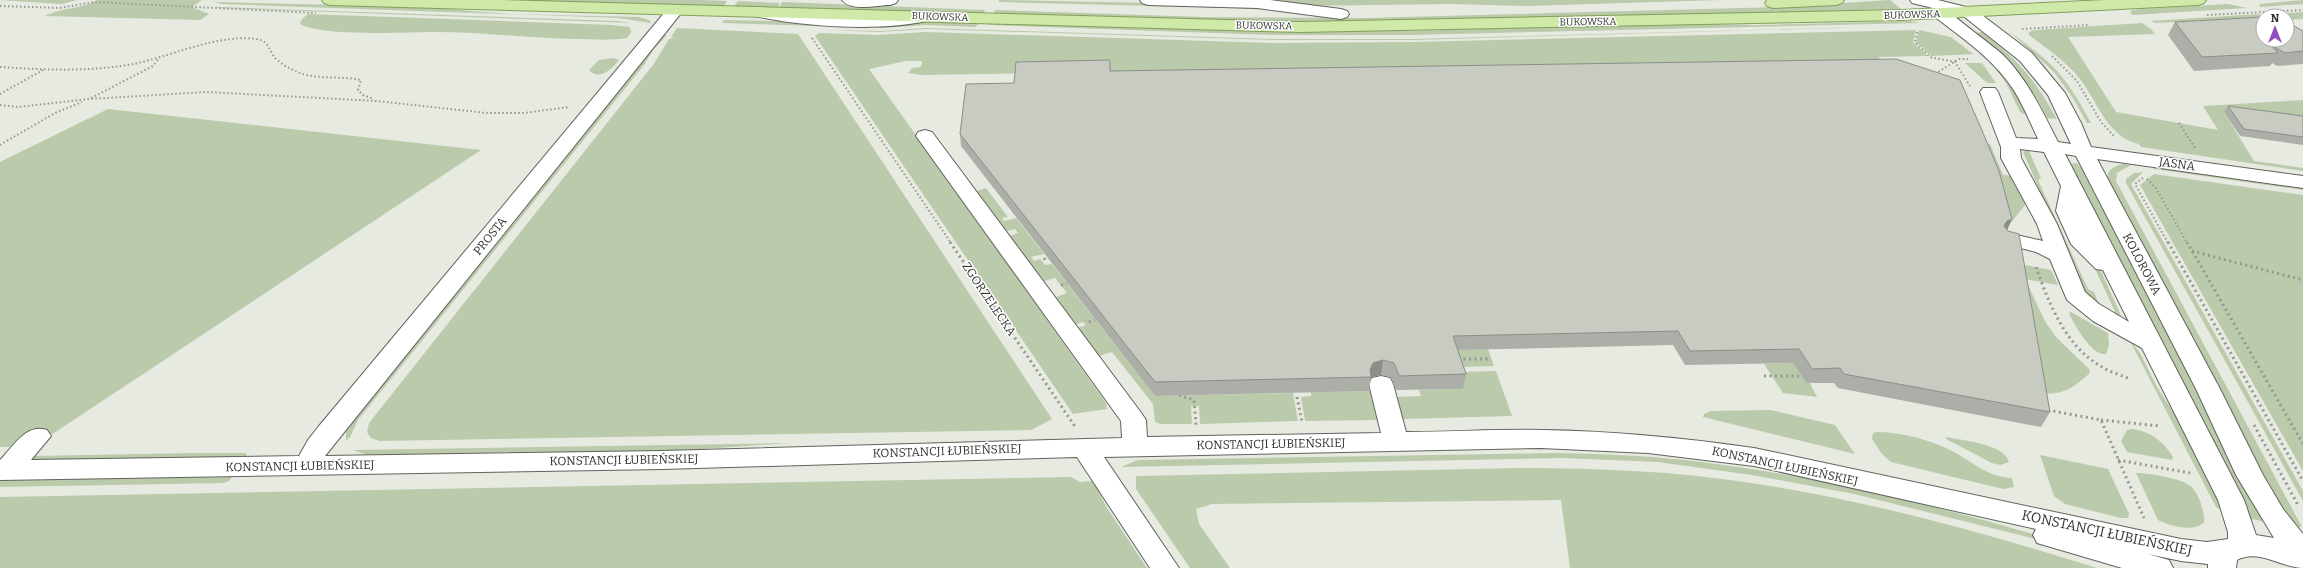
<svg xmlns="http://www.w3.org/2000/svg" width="2303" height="568" font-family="Bitter,serif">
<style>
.green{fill:#bbcaaa}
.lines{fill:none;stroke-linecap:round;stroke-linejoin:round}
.minor-casing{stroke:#60645c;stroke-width:2}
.major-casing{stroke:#82a059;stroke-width:2}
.path-far1{stroke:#959891;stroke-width:2;stroke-dasharray:1.5 2.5;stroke-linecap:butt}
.path{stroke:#959891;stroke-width:3;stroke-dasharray:2 3.5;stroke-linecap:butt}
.minor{fill:#fff;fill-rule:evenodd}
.major{fill:#cee9a8;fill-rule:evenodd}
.wall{fill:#abafa7}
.shaded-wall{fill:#8b8e88}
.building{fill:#c7cbc2;stroke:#8b8e88}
.labels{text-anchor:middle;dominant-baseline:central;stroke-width:3;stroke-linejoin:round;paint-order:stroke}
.far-street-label{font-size:10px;fill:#333532;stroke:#fff}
.street-label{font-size:12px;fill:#333532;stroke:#fff}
.near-street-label{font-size:14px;fill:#333532;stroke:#fff}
</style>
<rect width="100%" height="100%" fill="#e6eae1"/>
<!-- green -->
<g class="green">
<polygon points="0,0 77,0 62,4"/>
<path d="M97 0H202L192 7 209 14 200 20 45 16C63 7 83 9 97 0Z"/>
<polygon points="513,0 701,0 727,1 724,6"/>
<polygon points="999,0 1261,5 1269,9 999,2"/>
<polygon points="1282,0 1721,0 1526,6 1450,4 1297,6 1283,2"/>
<polygon points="1890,0 1901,9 1491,20 1287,23 994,15 995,10 1204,17 1366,18 1782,7"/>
<polygon points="2303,0 2303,4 2260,7 2259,4"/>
<polygon points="738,1 780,3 778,7 734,6"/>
<polygon points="214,2 422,7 510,14 639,17 649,20 651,23 618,18 222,4"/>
<polygon points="782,2 985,10 983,14 779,8"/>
<polygon points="2228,4 2247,8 2133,15 2130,13 2132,10 2142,9"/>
<polygon points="217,7 616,21 633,23 218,8"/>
<polygon points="2303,12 2303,19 2289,20 2287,16 2273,14"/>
<path d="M308 14 611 25 630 27 631 32 627 38C610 41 592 39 575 39 529 38 482 32 435 32 405 32 324 37 300 24L302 19Z"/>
<polygon points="2259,14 2263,17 2156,23 2150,21"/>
<polygon points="724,20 825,22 814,26 722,23"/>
<polygon points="927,21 980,23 975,27 926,25 881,28 874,25"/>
<polygon points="1909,21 1920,23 1411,35 1274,35 989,25 990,23 1273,31 1408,31 1669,24 1757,25"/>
<path d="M2142 23 2151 29 2155 34 2068 37 2116 112 2218 130 2203 106 2303 100V123L2224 112 2254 161 2303 168V171L2141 147 2139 144C2105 137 2097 97 2075 73 2062 59 2045 47 2029 35V32L2034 30Z"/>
<polygon points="1906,26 1413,40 1275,40 926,29 880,32 823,30 880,31 926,28 1275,39 1412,39"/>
<polygon points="677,28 798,34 1052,419 1031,430 379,441 371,438 367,432 369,423 653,65 669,39 675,37 671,37"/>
<polygon points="1916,30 1913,42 1928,56 1878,57 1891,71 1110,72 921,75 908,73 912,68 921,67 922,61 906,61 869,69 1106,403 1107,409 1073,414 815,36 819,33 879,35 925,32 1275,43 1414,42"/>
<polygon points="1919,30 1951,37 1973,54 1931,56 1916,42"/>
<path d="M2009 31C2022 41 2036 51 2048 62 2067 79 2079 101 2091 123H2087L2073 98 2054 72Z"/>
<path d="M1982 32C2020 62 2033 77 2057 119L2047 118C2026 77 2011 60 1975 33Z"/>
<polygon points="664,35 667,35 653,50 644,65 358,420 350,437 346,441 346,428"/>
<path d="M614 58 619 60C612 69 600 81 589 70L599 60Z"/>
<polygon points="1965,63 1982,63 1996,83 1987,83"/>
<path d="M1993 65C2009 72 2019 99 2026 115L2020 112 2006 83Z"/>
<polygon points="108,109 481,150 48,437 17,447 0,447 0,162"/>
<polygon points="1976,142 1990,144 2003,175 2014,176 2025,205 2005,230"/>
<polygon points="2028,149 2041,178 2038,180 2088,289 2094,292 2101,309 2086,295 2023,152"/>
<polygon points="2076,163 2080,166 2266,522 2247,518 2073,169 2071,164"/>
<path d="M2123 164 2131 165 2117 173 2116 181 2302 527 2291 528 2242 440 2225 397 2108 180C2106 169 2115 166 2123 164Z"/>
<polygon points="2152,166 2303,187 2303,190 2154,169"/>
<polygon points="2143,172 2131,184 2303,491 2303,501 2126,183 2126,179 2134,173"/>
<polygon points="2154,174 2303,195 2303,471 2140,185"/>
<polygon points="986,188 1008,217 1002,218 1004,221 1016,218 1044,254 1031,257 1034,261 1040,259 1045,265 1052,264 1155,396 1293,393 1298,421 1200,424 1199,406 1191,406 1192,424 1160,424 1155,422 1153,404 1112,352 1099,356 1078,328 1086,325 1083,322 1076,324 1056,297 1067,293 1055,278 1044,281 1010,236 1018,233 1015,229 1007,231 977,191"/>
<polygon points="2090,258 2100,269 2122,318 2118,318"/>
<path d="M2014 263 2051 270 2058 285 2025 279 2046 323 2056 337 2089 369 2090 373C2069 391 2063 395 2036 393Z"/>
<path d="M2071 312 2108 333 2109 345 2106 354C2092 357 2074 324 2069 313Z"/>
<polygon points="2130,341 2140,353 2156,385 2186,433 2226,513 2216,507"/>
<polygon points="1488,349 1494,366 1456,367 1450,350"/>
<polygon points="1793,363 1806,383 1810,383 1817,397 1783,393 1764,364"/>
<polygon points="1496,371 1512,416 1402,419 1396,397 1421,396 1419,390 1463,389 1458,372"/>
<polygon points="1370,391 1377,420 1305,421 1301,397 1311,396 1311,392"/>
<polygon points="1770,410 1835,425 1855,454 1703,417 1704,414 1711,411"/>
<path d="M2131 429C2149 430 2164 442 2173 457L2172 460 2127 452 2121 441 2127 430Z"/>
<path d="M1876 432C1901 432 1932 440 1954 452 1974 463 1988 477 2012 478L2014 487 2003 489 1891 462 1882 454 1872 439 1873 433Z"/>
<path d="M1946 437C1961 440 2005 444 2009 462L2000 465 1992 463 1946 439Z"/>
<polygon points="791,443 687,450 370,456 353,450"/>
<polygon points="192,453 245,453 247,454 245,458 34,461 33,456"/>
<path d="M1556 453C1607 454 1658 456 1709 463 1857 482 2002 523 2144 568L2103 560 2028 537 1854 494 1752 475 1658 462 1561 458 1121 467 1138 460Z"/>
<polygon points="2040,455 2108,469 2129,514 2128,518 2121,518 2065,504 2054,496"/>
<path d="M1519 468C1597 468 1674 471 1751 483 1868 500 1984 533 2097 568H1570L1561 500 1212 504 1196 509 1199 524 1230 568H1190L1136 489V476Z"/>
<path d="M2136 473C2148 473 2179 478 2189 485 2198 491 2205 511 2204 522 2194 533 2169 526 2158 520Z"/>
<polygon points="232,477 229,481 224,483 0,487 0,480"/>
<polygon points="1071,477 1080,482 1093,481 1107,508 1147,568 0,568 0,497"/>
</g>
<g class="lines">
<!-- minor casing -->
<g class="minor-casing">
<g id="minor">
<path d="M842 0H898L896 3 890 5C877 5 851 12 842 0Z"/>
<polygon points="1140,0 1270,0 1341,9 1347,11 1349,14 1347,17 1341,19 1257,8 1148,5 1142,3"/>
<path d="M1910 0H1938L1974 9 2032 53 2065 93 2081 123 2091 147 2303 176V188L2097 159 2220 389 2263 475 2283 509 2303 534V568C2282 568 2258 548 2237 560L2236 568H2208V564L2181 561 2148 554 2169 560 2173 568H2122L2037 543 2033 535 2036 529 1754 466 1648 453 1541 448 1104 457 1179 568H1150L1077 457 663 469 0 480V460C14 446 26 423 47 430L51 436 31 460 299 456 308 440 319 426 670 6H682L684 9 682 12 325 456 663 451 1122 438 1121 421 916 136 918 132 925 130 932 132 1142 414 1146 420 1147 437 1381 433 1369 384 1372 378 1381 376 1390 378 1393 384 1406 432C1452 432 1497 429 1543 430 1613 431 1684 438 1754 448L2181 539 2207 542 2228 539V532L2218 500 2142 348 2093 321 2067 300 2050 259 2036 252 2001 243 1998 239 2001 235 2008 233 2043 241 2037 224 2001 158V147L1980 92 1983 88H1995L1998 92 2016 138 2038 139C2029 120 2021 99 2008 82 1989 56 1961 37 1935 17L1933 14 1937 9 1912 3ZM1952 13 1962 15 2020 61 2048 95 2071 144 2058 142C2042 111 2028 80 2003 55 1995 47 1953 17 1952 13ZM2020 149 2044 152 2061 186 2056 211 2071 244 2096 269 2103 270 2129 322 2099 304 2085 292 2057 224 2021 158ZM2065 154 2076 156 2196 389 2236 475 2274 538 2256 535 2244 500Z"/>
<path d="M757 7C813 16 868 18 925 12L931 14 933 17 931 20C883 32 799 27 751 15L749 12 751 9Z"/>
</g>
</g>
<!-- major casing -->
<g class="major-casing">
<g id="major">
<polygon points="322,0 500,0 1300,22 1902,10 2105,0 2206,0 2204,3 2198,5 1902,20 1300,32 330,5 324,3"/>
<polygon points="1767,0 1844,0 1842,3 1836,5 1773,8 1767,6 1765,3"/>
</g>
</g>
<!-- path-far1 -->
<g class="path-far1">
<polyline points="0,6 60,8 94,2 316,13"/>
<polyline points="2207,15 2303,10"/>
<polyline points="2022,29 2089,25"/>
<polyline points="1917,32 1915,42 1930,57 1955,62 1970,86"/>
<polyline points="812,38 951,243"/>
<polyline points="2052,56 2077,81 2101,122 2115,137"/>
<path d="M0 67C44 70 89 72 133 64 173 56 216 34 257 39 270 41 269 53 277 60 282 64 287 67 293 70 314 81 338 75 361 80L358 90 363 95 374 99"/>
<polyline points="1935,74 1959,59 1968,59"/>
<polyline points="0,94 43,70"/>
<polyline points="91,98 153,66 159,58"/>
<polyline points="0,105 18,107 89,99 206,92 377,101 487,113 524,113 569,107"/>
<polyline points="2179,123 2195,148"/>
<polyline points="0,145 55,113 82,102"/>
<polyline points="2143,178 2135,184 2168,243"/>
<polyline points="2147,179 2156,188 2187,243"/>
</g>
<!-- path -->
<g class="path">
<polyline points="950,242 1076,428"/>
<polyline points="2168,242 2303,481"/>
<polyline points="2187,242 2303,444"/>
<polyline points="2192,251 2303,280"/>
<polyline points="1044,258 1046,261"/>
<path d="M2036 267C2049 304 2066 347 2102 367 2110 372 2121 375 2130 379"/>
<polyline points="1061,285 1067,284"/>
<polyline points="1089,322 1095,320"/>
<polyline points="1458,359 1491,359"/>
<polyline points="1764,376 1801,376"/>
<polyline points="1179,395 1194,400 1196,425"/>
<polyline points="1297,397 1302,422"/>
<polyline points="2048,410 2101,420 2144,518"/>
<polyline points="2101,420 2160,426"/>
<polyline points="2254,425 2298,505"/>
<polyline points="2118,460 2190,473"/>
</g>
<!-- minor -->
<use href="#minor" class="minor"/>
<!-- major -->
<use href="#major" class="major"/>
</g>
<!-- wall -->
<g class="wall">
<polygon points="2175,22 2303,31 2303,64 2277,66 2272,63 2270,66 2194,71 2168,35"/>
<polygon points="1110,71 2012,219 2007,230 2050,412 2041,427 1838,388 1834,383 1806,383 1793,363 1685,365 1673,345 1458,350 1466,374 1463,389 1396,390 1391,377 1381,375 1371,377 1369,391 1155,396 961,146 960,134 1014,83"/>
<polygon points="2228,106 2303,116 2303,145 2240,136 2224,112"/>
</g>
<!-- shaded-wall -->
<g class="shaded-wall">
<polygon points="2012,219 2006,232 2000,234 2007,221"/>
<polygon points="1383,360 1381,375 1371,377 1370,370 1373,363"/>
</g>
<!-- building -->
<g class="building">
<polygon points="2263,17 2263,40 2287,40 2287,22 2303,31 2303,51 2285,53 2271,45 2278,53 2202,57 2175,22"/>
<polygon points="1896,59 1960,80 1981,128 1999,171 2012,219 2007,221 2004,226 2008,231 2019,234 2050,412 1844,374 1840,368 1812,369 1799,349 1690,351 1678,331 1453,336 1466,374 1399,376 1394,363 1383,360 1373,363 1370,370 1371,377 1155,382 960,134 966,84 1014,83 1016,62 1110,60 1110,71"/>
<polygon points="2228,106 2303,116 2303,137 2244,129"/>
</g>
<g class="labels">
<!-- far-street labels -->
<g class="far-street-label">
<text transform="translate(1912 15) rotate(-2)">BUKOWSKA</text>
<text transform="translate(940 17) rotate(2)">BUKOWSKA</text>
<text transform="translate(1588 22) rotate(-1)">BUKOWSKA</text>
<text transform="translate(1264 26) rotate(1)">BUKOWSKA</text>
</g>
<!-- street labels -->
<g class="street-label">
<text transform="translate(2177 164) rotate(8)">JASNA</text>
<text transform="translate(490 236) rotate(-51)">PROSTA</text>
<text transform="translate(2142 264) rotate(62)">KOLOROWA</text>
<text transform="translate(989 299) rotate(56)">ZGORZELECKA</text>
<text transform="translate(1271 444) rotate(-1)">KONSTANCJI ŁUBIEŃSKIEJ</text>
<text transform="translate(947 451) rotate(-2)">KONSTANCJI ŁUBIEŃSKIEJ</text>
<text transform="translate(624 460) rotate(-1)">KONSTANCJI ŁUBIEŃSKIEJ</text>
<text transform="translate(300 466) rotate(-1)">KONSTANCJI ŁUBIEŃSKIEJ</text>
<text transform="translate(1785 466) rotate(12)">KONSTANCJI ŁUBIEŃSKIEJ</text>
</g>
<!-- near-street labels -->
<g class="near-street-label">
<text transform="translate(2107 533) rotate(12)">KONSTANCJI ŁUBIEŃSKIEJ</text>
</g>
</g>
<!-- north arrow -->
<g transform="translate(2275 28)"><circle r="19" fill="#ffffff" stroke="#adaead"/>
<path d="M0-3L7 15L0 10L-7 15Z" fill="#914ec2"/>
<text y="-6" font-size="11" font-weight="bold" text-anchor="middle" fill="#333532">N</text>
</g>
</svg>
